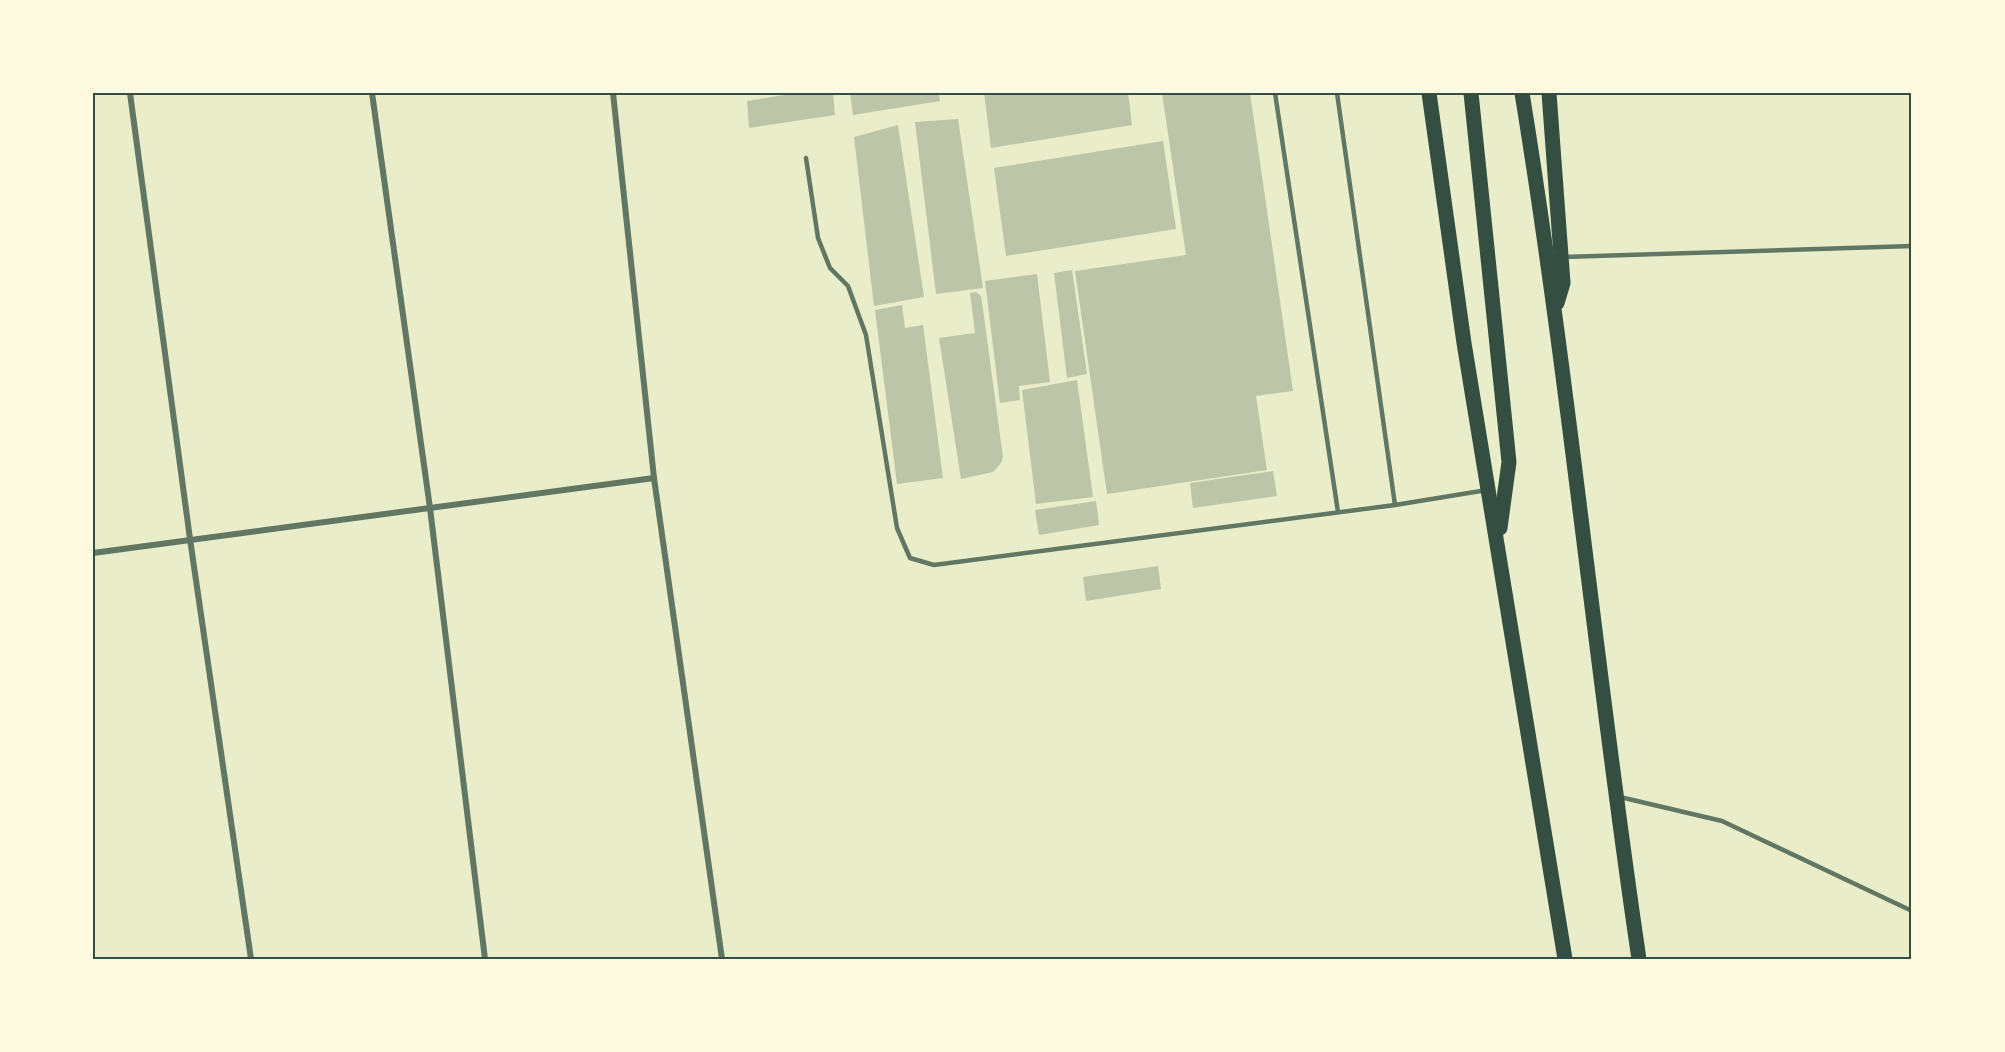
<svg xmlns="http://www.w3.org/2000/svg" width="2005" height="1052" font-family="Figtree,sans-serif">
<style>
.building{fill:#bcc5a7}
.lines{fill:none;stroke-linecap:round;stroke-linejoin:round}
.service{stroke:#617663;stroke-width:4.5}
.minor{stroke:#617663;stroke-width:6}
.primary{stroke:#344e41;stroke-width:15}
.neatline{fill:none;stroke:#344e41;stroke-width:2}
</style>
<rect width="100%" height="100%" fill="#e9edc9"/>
<!-- building -->
<g class="building">
<polygon points="796,93 833,93 835,115 749,128 747,101"/>
<polygon points="850,93 939,93 940,101 853,115"/>
<polygon points="984,93 1128,93 1132,125 991,148"/>
<polygon points="1162,93 1250,93 1293,391 1256,396 1267,470 1107,494 1075,271 1186,255"/>
<polygon points="958,119 983,288 936,294 915,122"/>
<polygon points="898,125 924,297 874,306 854,137"/>
<polygon points="1163,141 1176,229 1006,256 994,168"/>
<polygon points="1072,270 1087,374 1067,378 1054,273"/>
<polygon points="1037,274 1050,382 1019,386 1020,400 1000,403 985,281"/>
<polygon points="976,292 981,296 982,302 1003,457 1001,463 993,472 961,479 939,338 975,333 970,293"/>
<polygon points="902,305 905,328 923,325 943,478 897,484 875,310"/>
<polygon points="1077,380 1093,497 1036,504 1022,390"/>
<polygon points="1273,471 1277,496 1193,508 1190,483"/>
<polygon points="1096,501 1099,525 1039,535 1035,510"/>
<polygon points="1158,566 1161,589 1086,601 1083,577"/>
</g>
<g class="lines">
<!-- service -->
<g class="service">
<polyline points="1275,93 1338,512"/>
<polyline points="1337,93 1395,505"/>
<polyline points="806,158 818,238 830,268 848,286 866,335 897,528 910,558 934,565 1395,505 1487,490"/>
<polyline points="1563,257 1912,246"/>
<polyline points="1620,797 1722,821 1912,911"/>
</g>
<!-- minor -->
<g class="minor">
<polyline points="130,93 190,539 251,959"/>
<polyline points="372,93 430,508 485,959"/>
<polyline points="613,93 654,478 722,959"/>
<polyline points="93,553 654,478"/>
</g>
<!-- primary -->
<g class="primary">
<polyline points="1429,93 1464,343 1565,959"/>
<polyline points="1471,93 1509,462 1500,528"/>
<path d="M1522 93C1569 381 1596 671 1639 959"/>
<polyline points="1549,93 1563,283 1557,303"/>
</g>
</g>
<!-- border -->
<rect width="2005" height="1052" fill="none" stroke="#fefae0" stroke-width="189"/>
<rect x="94" y="94" width="1816" height="864" class="neatline"/>
</svg>
